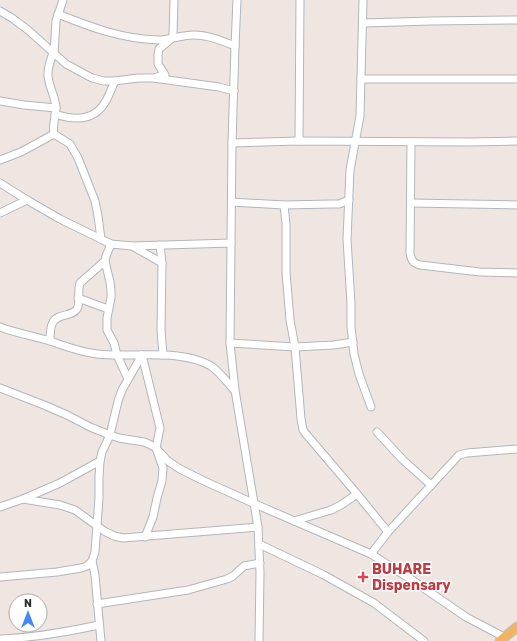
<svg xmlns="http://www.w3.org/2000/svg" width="517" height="641" font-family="Rubik,sans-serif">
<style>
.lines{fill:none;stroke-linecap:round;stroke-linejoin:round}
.minor-casing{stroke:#b1b6be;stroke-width:9}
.major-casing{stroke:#c4c4c4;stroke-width:11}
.minor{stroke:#fff;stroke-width:7}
.major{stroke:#efb565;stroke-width:9}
.health-dot{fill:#e0444e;stroke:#fff;stroke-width:1.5}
.labels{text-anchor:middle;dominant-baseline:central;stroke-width:3;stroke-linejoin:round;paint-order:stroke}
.health-label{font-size:14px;font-weight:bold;fill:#be3a42;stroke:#fff;text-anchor:start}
</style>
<rect width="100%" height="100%" fill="#efe6e1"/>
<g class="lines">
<!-- minor casing -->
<g class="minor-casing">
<g id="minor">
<polyline points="237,0 235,46 232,143 230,343 235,390 258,527 260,573 259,641"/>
<polyline points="363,0 360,116 350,170 347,239 351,303 351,327 354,354 359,374 371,407"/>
<polyline points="0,11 12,18 28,30 66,64 92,78 104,81 115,81 138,78 153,78 219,87 234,91"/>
<path d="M58 14C90 27 122 39 158 40 170 40 181 35 194 35 208 35 222 41 235 46"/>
<polyline points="363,23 431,21 517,20"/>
<path d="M53 52C51 60 47 69 48 76 49 87 55 96 56 107 56 116 52 125 54 134L70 144 78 158 95 201 98 216 101 239"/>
<polyline points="54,53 56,21 63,0"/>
<polyline points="157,77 165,75 158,64 158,55 159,49 171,39 173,35 174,0"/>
<polyline points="361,79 517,79"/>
<polyline points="0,101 24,105 56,108"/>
<path d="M55 114C76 121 96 121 107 99 110 93 112 87 115 81"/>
<polyline points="299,141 300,0"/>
<path d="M411 142 410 253C411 260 413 263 420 265L480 272 517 273"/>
<polyline points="232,143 299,141 469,142 517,141"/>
<polyline points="0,160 21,152 54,134"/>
<polyline points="0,183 27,200 60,219 111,244 132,246 231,243"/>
<polyline points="232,202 284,205 332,204 339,204 349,200"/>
<polyline points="411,203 517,205"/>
<polyline points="284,205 286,224 286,272 290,320 295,347 301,419 303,430 306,434 357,494 388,532"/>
<polyline points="0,213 27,200"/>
<polyline points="111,244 106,256 105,261 110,282 111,291 111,298 107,318 107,330 114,343 117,355 128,379"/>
<polyline points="160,245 162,263"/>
<polyline points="132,246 162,263 161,330 163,355"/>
<polyline points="78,298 108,309"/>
<path d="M0 327C16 333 33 336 50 341 65 346 80 352 97 354 132 358 180 348 211 366 220 372 227 382 234 390"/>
<path d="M50 341C50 335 50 327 53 322 58 313 72 317 77 309 81 302 77 291 80 283L105 261"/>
<polyline points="230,343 295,347 334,345 353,342"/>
<polyline points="142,355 160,428 156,448 163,468 162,481 157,498 153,517 145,537"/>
<polyline points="0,388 44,405 67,415 90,427 110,435 119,438 144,442 149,444 156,448 168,461 180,469 204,481 255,504 371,554 412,580 466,617 504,637"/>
<polyline points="377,432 403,460 431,485"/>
<polyline points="23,499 60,505 75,510 104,531 114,536 123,538 258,527"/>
<polyline points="0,507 23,499 60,483 100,461"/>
<polyline points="294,521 331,510 341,505 357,494"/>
<polyline points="259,544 322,574 374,603 424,641"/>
<polyline points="371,554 388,532 459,455 467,453 517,449"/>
<polyline points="92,561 95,575 101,641"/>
<polyline points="0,577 57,572 81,568 87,566 92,561 95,552 99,498 99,477 100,461 102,452 110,435 118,401 122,390 142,355"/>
<polyline points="97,604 188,590 227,579 233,576 244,566 260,563"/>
<path d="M0 639C34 638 66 632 99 625"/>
</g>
</g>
<!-- major casing -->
<g class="major-casing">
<polyline id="major" points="500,641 517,627"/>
</g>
<!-- minor -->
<use href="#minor" class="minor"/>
<!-- major -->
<use href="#major" class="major"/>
</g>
<!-- markers -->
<path class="health-dot" d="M361 571h4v4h4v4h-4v4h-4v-4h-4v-4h4z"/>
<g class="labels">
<!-- health labels -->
<g class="health-label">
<text x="372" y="569">BUHARE<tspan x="372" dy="16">Dispensary</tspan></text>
</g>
</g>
<!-- north arrow -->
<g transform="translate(28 613)"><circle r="19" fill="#ffffff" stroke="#ababab"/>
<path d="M0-3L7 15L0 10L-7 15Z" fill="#4588f8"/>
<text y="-6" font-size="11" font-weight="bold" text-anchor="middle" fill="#2e2e2e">N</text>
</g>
</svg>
